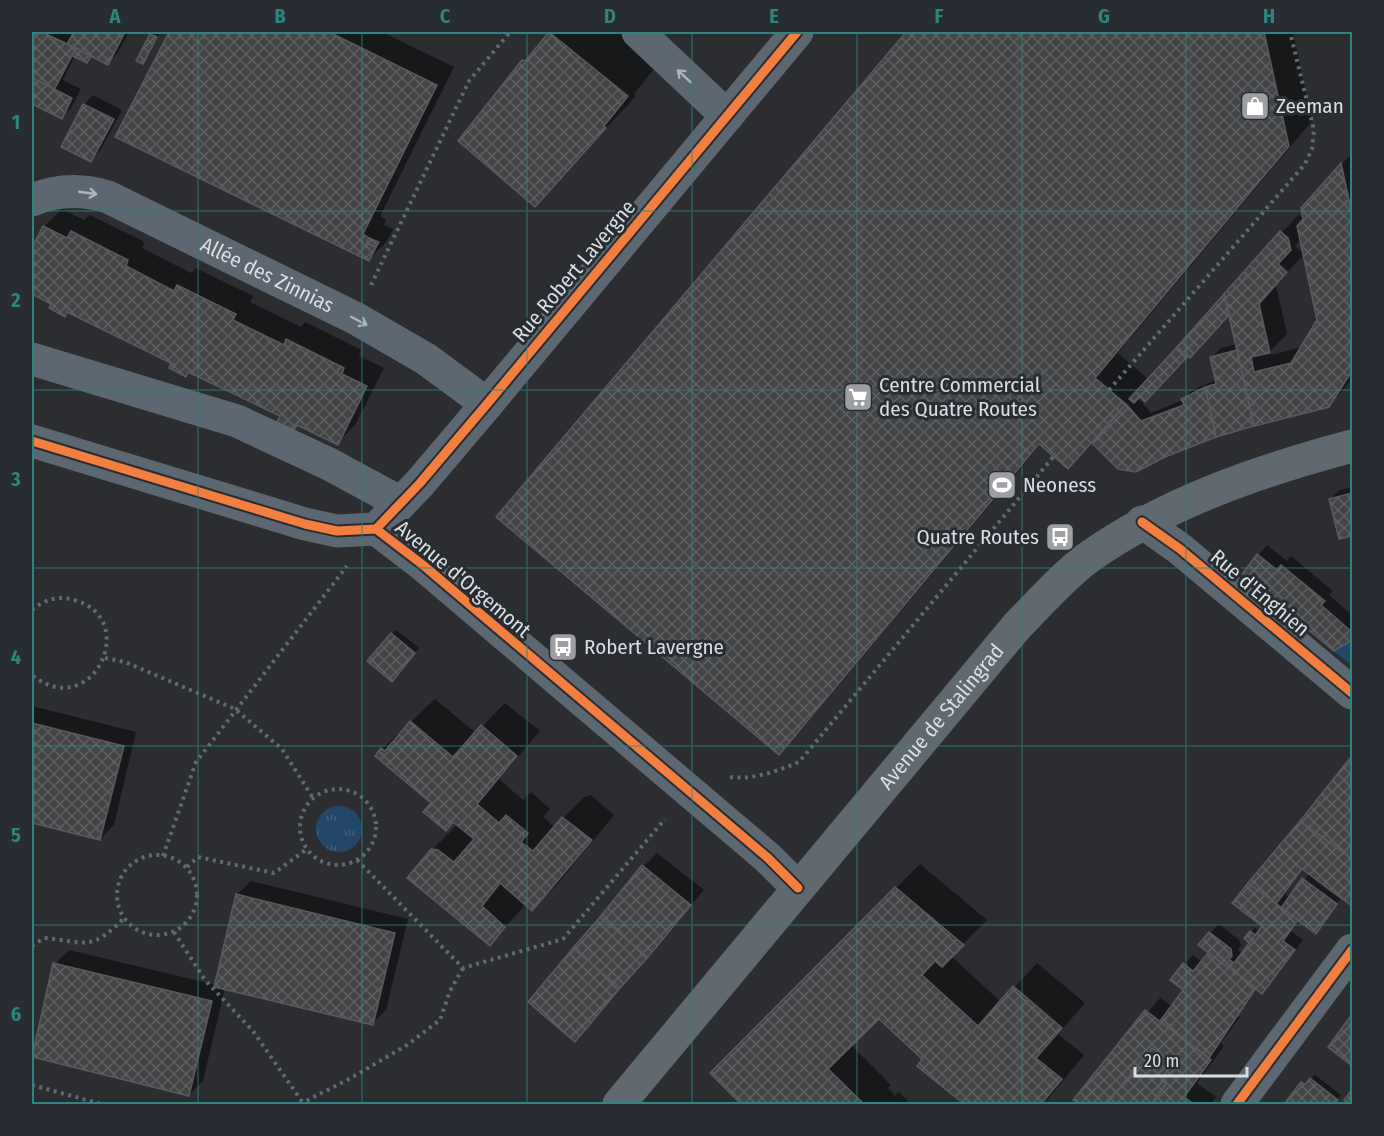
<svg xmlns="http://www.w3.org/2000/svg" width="1384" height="1136" font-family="'Fira Sans Condensed',sans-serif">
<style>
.grass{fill:url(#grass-tufts)}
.shadow{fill:#0007;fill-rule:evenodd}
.building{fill:url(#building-cross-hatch);stroke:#585a5d;stroke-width:1.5}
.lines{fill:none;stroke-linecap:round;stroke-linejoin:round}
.path{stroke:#626970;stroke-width:4;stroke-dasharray:3 4.5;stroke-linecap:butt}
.minor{stroke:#5d6771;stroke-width:33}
.major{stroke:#606870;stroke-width:33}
.cycleway-casing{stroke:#282d33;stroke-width:13}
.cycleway{stroke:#f27e40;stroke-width:9}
.oneway{stroke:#aeb4ba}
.grid{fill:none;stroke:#2d857f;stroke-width:1.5;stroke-opacity:0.55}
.labels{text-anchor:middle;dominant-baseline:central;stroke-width:6;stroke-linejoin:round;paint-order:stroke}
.poi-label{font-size:21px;fill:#dadde1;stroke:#282d33;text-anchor:start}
.street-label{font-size:21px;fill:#dadde1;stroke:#282d33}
.neatline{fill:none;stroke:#2d857f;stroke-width:2}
.grid-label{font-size:20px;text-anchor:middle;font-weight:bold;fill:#2d857f}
</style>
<defs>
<pattern id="grass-tufts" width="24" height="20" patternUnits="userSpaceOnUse" patternTransform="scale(1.5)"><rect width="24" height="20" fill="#234768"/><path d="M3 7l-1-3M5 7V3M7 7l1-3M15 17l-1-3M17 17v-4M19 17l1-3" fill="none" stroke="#42617d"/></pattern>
<pattern id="building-cross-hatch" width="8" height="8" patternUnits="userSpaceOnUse" patternTransform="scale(1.5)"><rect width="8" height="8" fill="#434547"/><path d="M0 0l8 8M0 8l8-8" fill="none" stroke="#5e5f61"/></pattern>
</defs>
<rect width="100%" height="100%" fill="#2b2d30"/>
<!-- grass -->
<g class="grass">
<polygon points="1352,640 1352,666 1334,651"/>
<circle cx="339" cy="829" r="23"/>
</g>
<!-- shadow -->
<g class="shadow">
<polygon points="32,32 69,32 74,34 76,32 129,32 117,54 108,63 92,55 87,61 75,56 63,80 81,89 71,108 61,117 32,103"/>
<polygon points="155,32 160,33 143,63 152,35"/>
<polygon points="170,32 382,32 454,67 380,216 386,220 384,225 393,229 387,241 369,259 118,137"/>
<polygon points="551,32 619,32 658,64 634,94 636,96 535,205 524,61"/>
<path d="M909 32H1293L1312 121 1118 353 1149 380 1281 233 1299 215 1305 220 1303 208 1352 153V379L1329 406 1254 425 1118 468 1093 442 1068 467 1041 444 802 729 778 753 499 517ZM1301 239 1319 320 1302 347 1271 355V350L1287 334 1276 285 1304 254 1295 246ZM1230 312 1237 344 1221 348 1212 357 1216 380 1192 390 1183 400 1151 413 1138 398Z"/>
<polygon points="93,95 122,110 100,151 91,160 84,105"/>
<polygon points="62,209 84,220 90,215 145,242 142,248 191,273 196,268 253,296 250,302 301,327 305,322 361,350 359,356 384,368 355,425 337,443 298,424 294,428 282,416 189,371 185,375 173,363 69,311 65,315 53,303 32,292 32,251 44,227"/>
<polygon points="1352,487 1352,532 1340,537 1330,499 1340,490"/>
<polygon points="1267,545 1287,561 1291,556 1333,591 1329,595 1352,615 1352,639 1334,649 1244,573"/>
<polygon points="396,630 419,648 396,676 392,634"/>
<polygon points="435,699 476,733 505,703 540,731 499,779 523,800 531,792 550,809 543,817 555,827 584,797 591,795 614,815 556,886 532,909 526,904 490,944 432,850 456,826 460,826 433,803 382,749"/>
<polygon points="32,706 136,732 114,825 100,839 32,822"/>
<path d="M1352 757V904L1316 878 1314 880 1340 899 1320 927 1300 920 1291 931 1303 940 1271 983 1262 992 1257 988 1237 1015 1240 1017 1221 1043 1224 1046 1197 1083 1216 1097 1211 1104H1071L1160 998 1173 1007 1185 990 1184 964 1193 955 1202 962 1210 953V933L1219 924 1239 940 1241 945 1238 950 1243 954 1252 942 1246 938 1255 928 1260 932 1264 925 1234 902ZM1303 869 1310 873 1290 898 1285 894Z"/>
<polygon points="657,853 704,890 588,1026 643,867"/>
<polygon points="920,864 987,920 951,956 1001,1002 1037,963 1085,1003 1058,1034 1084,1055 1044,1104 966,1104 919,1065 924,1059 879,1017 851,1045 891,1085 888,1088 895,1096 899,1092 908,1101 905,1104 743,1104 712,1073"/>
<polygon points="251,881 408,919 386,1010 372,1024 225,988 203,1081 189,1095 32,1056 55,964 69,950 216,985 237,894"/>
<polygon points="1352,1016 1352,1064 1330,1046"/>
<polygon points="1315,1075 1341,1095 1334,1104 1286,1104 1303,1083"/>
</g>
<!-- building -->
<g class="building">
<polygon points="32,32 42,32 76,48 54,90 32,78"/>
<polygon points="74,32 125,32 108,65 67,44"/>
<polygon points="169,32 329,32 437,85 363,234 369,238 367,243 376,247 369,261 115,137"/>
<polygon points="549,32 628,96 604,126 606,128 535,207 458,141 522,60 525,61"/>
<polygon points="906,32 1264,32 1289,146 1095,378 1126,404 1068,469 1039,444 779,755 496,517"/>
<polygon points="150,34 157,37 143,64 136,61"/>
<polygon points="76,48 91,56 87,63 72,56"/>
<polygon points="32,78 72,98 62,119 32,104"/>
<polygon points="83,104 114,119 91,162 61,147"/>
<polygon points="1341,163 1352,214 1352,371 1329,407 1254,426 1224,294 1280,231 1288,238 1291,250 1278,264 1287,272 1259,304 1270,353 1251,357 1254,372 1291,363 1317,320 1297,226 1303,219 1301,208"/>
<polygon points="43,226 67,238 71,231 128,260 126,266 174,291 177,285 236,314 233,320 284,345 286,339 344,368 342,374 367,386 338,445 297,425 294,430 277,422 280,416 188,372 186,377 169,368 171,363 67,312 65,317 49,308 51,304 32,294 32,247"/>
<polygon points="369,238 379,242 376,247 367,243"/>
<polygon points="1224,294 1229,315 1190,358 1177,347"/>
<polygon points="1177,347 1188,356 1145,402 1140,397 1134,403 1129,399"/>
<polygon points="1237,350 1254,426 1216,437 1205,387 1216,384 1210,357"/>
<polygon points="1205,387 1216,437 1165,457 1136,472 1118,469 1092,443 1126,404 1141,421 1184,405 1181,399"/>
<polygon points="1352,493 1352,536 1339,539 1329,499"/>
<polygon points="1257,554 1277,570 1281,565 1325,601 1321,605 1352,632 1352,640 1334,651 1242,574"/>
<polygon points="391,633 415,653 392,682 367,661"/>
<polygon points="410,721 453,757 481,725 517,756 477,804 499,823 506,815 528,833 521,842 533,851 562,817 592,840 532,911 500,883 482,906 505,927 490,946 407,878 431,849 438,850 454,862 474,839 453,822 446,831 423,812 431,803 375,756 381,748 385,751"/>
<polygon points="32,723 124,746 100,840 32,823"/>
<polygon points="1350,758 1352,760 1352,859 1300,821"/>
<polygon points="1300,821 1352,859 1352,906 1302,869 1276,904 1248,883"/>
<polygon points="642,865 691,905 648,957 600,917"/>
<polygon points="1302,878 1337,904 1316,934 1281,908"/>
<polygon points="1248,883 1298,920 1283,941 1295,950 1262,994 1198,945 1209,932 1231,949 1232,956 1229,960 1234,963 1262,926 1232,903"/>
<polygon points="895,887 964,945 942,967 935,961 922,975 978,1026 1013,986 1062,1028 1036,1058 1062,1079 1041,1104 964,1104 917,1066 922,1059 879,1019 828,1069 864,1104 741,1104 710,1073"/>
<polygon points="236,894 395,933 373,1025 214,987"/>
<polygon points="600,917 648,957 620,988 573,948"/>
<polygon points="1250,931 1255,935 1249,943 1244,938"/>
<polygon points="573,948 620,988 575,1042 528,1002"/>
<polygon points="1208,953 1256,988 1209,1058 1160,1021 1183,990 1170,980 1183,963 1193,971"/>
<polygon points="53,963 212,1001 189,1096 32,1057"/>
<polygon points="1145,1010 1211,1060 1184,1097 1194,1104 1151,1104 1166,1084 1161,1080 1173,1063 1152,1048 1107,1104 1079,1104 1073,1100"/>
<polygon points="1352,1014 1352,1066 1328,1047"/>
<polygon points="1152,1048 1173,1063 1161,1080 1166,1084 1151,1104 1107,1104"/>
<polygon points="1310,1078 1338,1100 1334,1104 1284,1104 1301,1082 1305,1084"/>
<polygon points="1352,1089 1352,1104 1349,1104 1344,1100"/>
</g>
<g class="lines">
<!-- path -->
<g class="path">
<polyline points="371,285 469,81 510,32"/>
<polyline points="1109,390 1305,164 1312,149 1314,130 1290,32"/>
<path d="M32 610C44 600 58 595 74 600 142 618 92 724 32 675"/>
<polyline points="105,658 125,662 235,709 282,749 313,798"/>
<path d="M730 777C753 780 778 771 799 762L1054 456"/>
<circle cx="338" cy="827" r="38"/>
<circle cx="157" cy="895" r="40"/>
<polyline points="163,856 196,762 347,566"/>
<polyline points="357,860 463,968 563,939 665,819"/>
<polyline points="187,867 198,857 274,873 307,849"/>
<polyline points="174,932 205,980 253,1031 303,1103"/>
<path d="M32 946 44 938C87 942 91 952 124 918"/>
<polyline points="32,1085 101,1104"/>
<polyline points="300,1104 351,1078 407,1045 440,1020 450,991 463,968"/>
</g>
<!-- minor -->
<g class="minor">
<polyline points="638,32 727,116"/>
<path id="s1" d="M32 200C56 190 82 189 108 197L355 318 426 359 487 404"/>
<polyline points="32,359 237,421 329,464 401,503"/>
<polyline points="32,441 305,524 337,531 376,529 423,565 768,858 798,888"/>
<polyline points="1142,522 1180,549 1352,693"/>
<polyline points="376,529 420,483 487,404 797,32"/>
<polyline points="1237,1104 1352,950"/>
</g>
<!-- major -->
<path class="major" id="s2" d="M619 1104 1017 626C1040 603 1063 576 1089 557 1167 502 1262 470 1352 446"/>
<!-- cycleway casing -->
<g class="cycleway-casing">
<g id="cycleway">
<polyline points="32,441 305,524 337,531 376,529 423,565 768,858 798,888"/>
<polyline points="1142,522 1180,549 1352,693"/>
<polyline points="376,529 420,483 487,404 797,32"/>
<polyline points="1237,1104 1352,950"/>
</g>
</g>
<!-- cycleway -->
<use href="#cycleway" class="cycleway"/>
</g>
<!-- one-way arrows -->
<defs><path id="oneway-shaft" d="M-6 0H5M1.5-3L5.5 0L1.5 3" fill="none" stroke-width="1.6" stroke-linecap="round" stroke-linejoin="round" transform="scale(1.5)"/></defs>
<g class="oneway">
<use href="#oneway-shaft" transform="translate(684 76) rotate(-137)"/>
<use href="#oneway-shaft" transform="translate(88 193) rotate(8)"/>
<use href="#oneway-shaft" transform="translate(359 321) rotate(28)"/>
</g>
<!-- grid -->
<path class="grid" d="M198 32V1104M362 32V1104M527 32V1104M692 32V1104M857 32V1104M1022 32V1104M1186 32V1104M32 211H1352M32 390H1352M32 568H1352M32 746H1352M32 925H1352"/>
<!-- icons -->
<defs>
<g id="shop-square" transform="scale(1.5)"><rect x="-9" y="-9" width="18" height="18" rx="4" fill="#9d9fa3" stroke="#282d33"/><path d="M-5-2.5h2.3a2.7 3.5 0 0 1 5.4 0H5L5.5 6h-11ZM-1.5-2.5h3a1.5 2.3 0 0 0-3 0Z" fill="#fff"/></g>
<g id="supermarket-square" transform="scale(1.5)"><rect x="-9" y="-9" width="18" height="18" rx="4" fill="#9d9fa3" stroke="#282d33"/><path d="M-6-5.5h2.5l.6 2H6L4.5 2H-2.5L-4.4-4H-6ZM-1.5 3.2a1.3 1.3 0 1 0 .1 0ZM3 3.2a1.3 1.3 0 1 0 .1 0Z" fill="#fff"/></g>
<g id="stadium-square" transform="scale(1.5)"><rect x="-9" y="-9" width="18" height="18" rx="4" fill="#9d9fa3" stroke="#282d33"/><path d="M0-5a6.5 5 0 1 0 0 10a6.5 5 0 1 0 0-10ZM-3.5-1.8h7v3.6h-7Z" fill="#fff"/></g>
<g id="bus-square" transform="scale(1.5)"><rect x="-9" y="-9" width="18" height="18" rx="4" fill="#9d9fa3" stroke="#282d33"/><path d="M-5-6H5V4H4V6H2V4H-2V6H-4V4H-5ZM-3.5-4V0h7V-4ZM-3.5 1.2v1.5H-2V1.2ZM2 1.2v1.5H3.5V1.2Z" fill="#fff"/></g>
</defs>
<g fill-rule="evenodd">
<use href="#shop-square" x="1255" y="106"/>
<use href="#supermarket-square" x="858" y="397"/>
<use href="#stadium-square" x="1002" y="485"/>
<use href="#bus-square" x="1060" y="537"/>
<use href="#bus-square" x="563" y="647"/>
</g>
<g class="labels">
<!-- poi labels -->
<g class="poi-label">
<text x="1276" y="106">Zeeman</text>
<text x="879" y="385">Centre Commercial<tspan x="879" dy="24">des Quatre Routes</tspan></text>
<text x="1023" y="485">Neoness</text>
<text x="1039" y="537" text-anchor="end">Quatre Routes</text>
<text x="584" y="647">Robert Lavergne</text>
</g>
<!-- street labels -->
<g class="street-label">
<text transform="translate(574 271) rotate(-50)">Rue Robert Lavergne</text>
<text stroke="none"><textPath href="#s1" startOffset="255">Allée des Zinnias</textPath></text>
<text transform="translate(463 579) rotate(40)">Avenue d'Orgemont</text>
<text transform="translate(1260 593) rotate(40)">Rue d'Enghien</text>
<text stroke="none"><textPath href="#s2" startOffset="504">Avenue de Stalingrad</textPath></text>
</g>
</g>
<!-- border -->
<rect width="1384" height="1136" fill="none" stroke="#282d33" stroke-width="66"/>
<!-- scale -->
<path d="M1135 1067v9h112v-9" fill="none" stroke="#dadde1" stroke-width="3"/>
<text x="1144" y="1067" font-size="18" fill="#dadde1" stroke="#282d33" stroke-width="4.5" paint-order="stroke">20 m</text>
<rect x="33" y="33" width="1318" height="1070" class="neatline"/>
<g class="grid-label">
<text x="115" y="23">A</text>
<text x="280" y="23">B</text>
<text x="445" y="23">C</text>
<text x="610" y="23">D</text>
<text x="774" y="23">E</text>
<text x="939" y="23">F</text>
<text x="1104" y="23">G</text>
<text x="1269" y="23">H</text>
<text x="16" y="129">1</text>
<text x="16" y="307">2</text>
<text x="16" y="486">3</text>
<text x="16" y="664">4</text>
<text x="16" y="842">5</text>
<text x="16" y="1021">6</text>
</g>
</svg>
